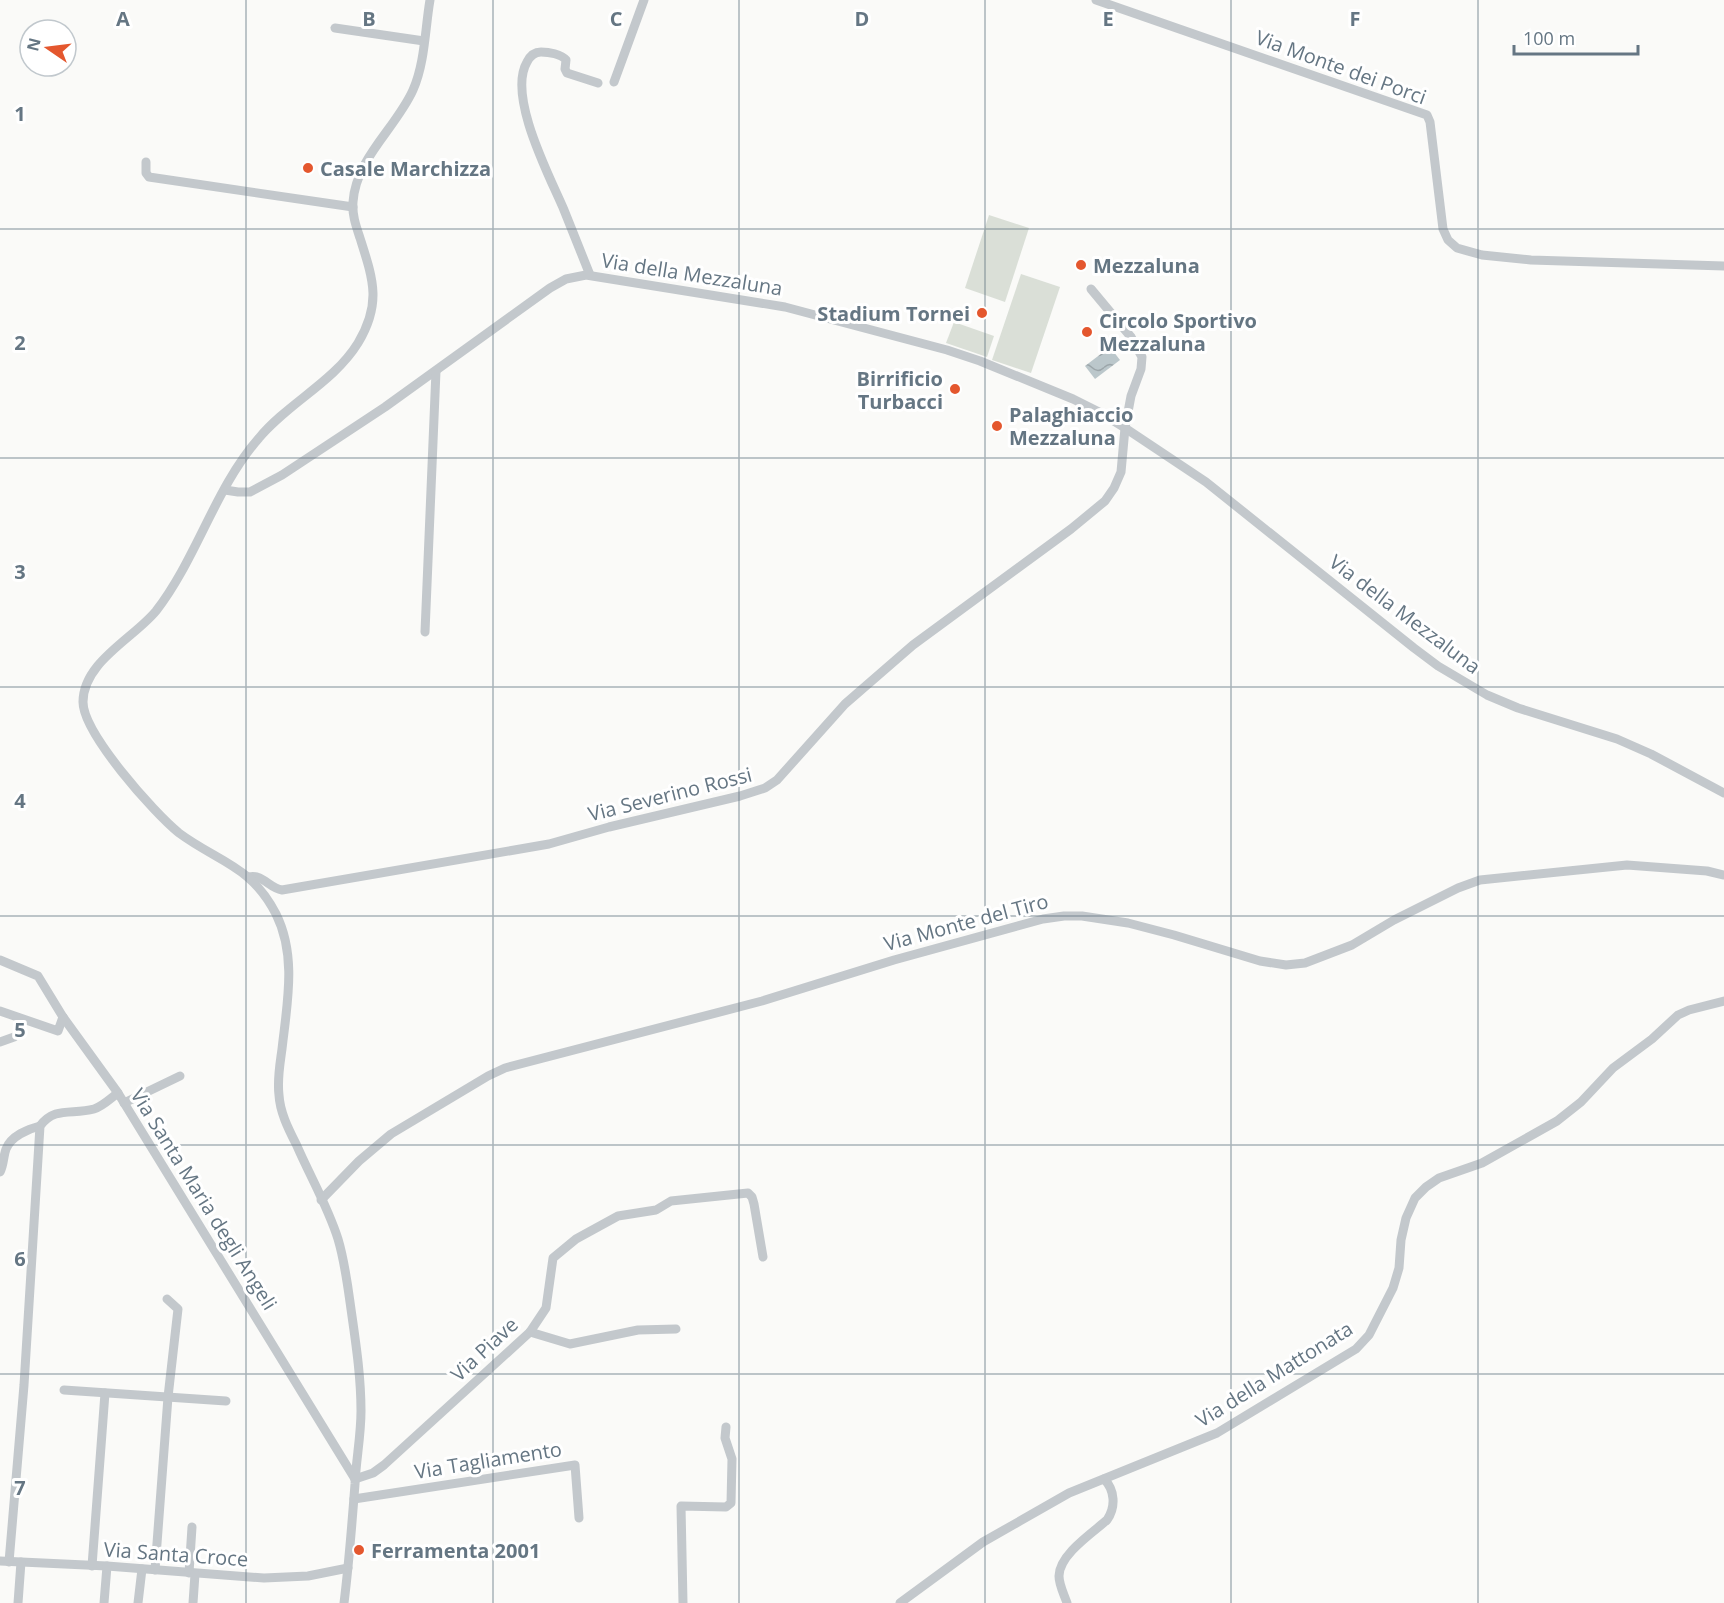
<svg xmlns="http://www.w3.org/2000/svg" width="1724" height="1603" font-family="'Open Sans',sans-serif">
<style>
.pitch{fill:#dadfd7}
.water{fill:url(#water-waves)}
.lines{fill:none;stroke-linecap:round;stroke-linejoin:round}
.minor{stroke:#c3c8cc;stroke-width:9}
.grid{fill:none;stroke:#657683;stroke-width:1.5;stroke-opacity:0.55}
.poi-dot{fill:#e4572e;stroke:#fff;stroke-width:2}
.labels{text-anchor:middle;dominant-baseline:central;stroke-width:6;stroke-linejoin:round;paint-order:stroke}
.street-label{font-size:20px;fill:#657683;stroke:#fff}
.poi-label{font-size:20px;font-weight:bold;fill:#657683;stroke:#fff;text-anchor:start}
.grid-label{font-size:20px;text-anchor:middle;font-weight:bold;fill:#657683;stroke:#fff;stroke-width:6;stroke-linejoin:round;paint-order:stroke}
</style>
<defs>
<pattern id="water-waves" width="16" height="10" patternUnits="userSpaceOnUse" patternTransform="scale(1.5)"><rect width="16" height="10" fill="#bbc7cb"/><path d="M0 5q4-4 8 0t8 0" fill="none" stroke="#9ca6aa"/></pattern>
</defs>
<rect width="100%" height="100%" fill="#fafaf8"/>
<!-- pitch -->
<g class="pitch">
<polygon points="989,215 1029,228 1005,302 965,288"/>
<polygon points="1021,274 1060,287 1031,373 992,360"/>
<polygon points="954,322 994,336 987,357 946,343"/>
</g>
<!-- water -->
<polygon class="water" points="1110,347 1120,360 1095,379 1085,366"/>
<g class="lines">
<!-- minor -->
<g class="minor">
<polyline points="1096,0 1427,115 1430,122 1443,229 1448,240 1457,248 1482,255 1531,260 1724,266"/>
<polyline points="335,28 424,41"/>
<polyline points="614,82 644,0"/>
<polyline points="146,162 146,173 149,177 353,207"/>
<path d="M590 275C581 253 573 232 564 210 550 177 507 96 527 62 530 56 534 52 541 52 549 52 561 54 566 60L565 69 567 73 598 83"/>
<polyline points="1125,428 1206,482 1414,648 1438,666 1487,695 1518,708 1617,739 1651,754 1724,793"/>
<polyline points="225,490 238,492 250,492 282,475 385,407 550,288 566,279 586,275 785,307 947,350 980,361 1073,399 1099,412 1125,428 1131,396 1141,369 1142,357 1131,337 1091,289"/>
<polyline points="425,632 436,371"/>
<path d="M249 877C263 874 269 888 282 890L549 844 609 827 740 796 765 788 777 780 845 704 913 645 1071 529 1105 501 1114 488 1121 472 1125 428"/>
<polyline points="0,960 38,976 63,1017 118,1093 355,1479"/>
<polyline points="0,1011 58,1031 63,1017"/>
<polyline points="0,1042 14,1037"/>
<polyline points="124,1103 180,1076"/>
<path d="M0 1172C4 1165 3 1157 6 1149 11 1136 28 1129 40 1126"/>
<polyline points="321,1200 359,1161 391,1134 488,1076 505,1068 762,1001 894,960 1043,919 1064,916 1082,916 1128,923 1174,935 1260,961 1286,965 1305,963 1352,945 1394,920 1458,888 1480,880 1627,865 1707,871 1724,875"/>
<polyline points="530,1332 570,1344 638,1330 676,1329"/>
<polyline points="64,1390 226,1401"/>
<polyline points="355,1479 373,1473 384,1465 530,1332 546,1308 553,1258 576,1239 618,1216 656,1210 671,1201 748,1193 752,1197 754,1204 763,1257"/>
<polyline points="354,1499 575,1465 579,1518"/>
<polyline points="0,1561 107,1566 264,1578 308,1576 348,1568"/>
<path d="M9 1562 24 1385 40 1126C55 1106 72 1115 94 1109 102 1107 111 1098 118 1093"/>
<polyline points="92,1566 105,1393"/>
<polyline points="155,1570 168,1397 178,1309 167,1299"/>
<polyline points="189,1573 192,1527"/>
<polyline points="18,1603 21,1562"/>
<polyline points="104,1603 107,1566"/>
<polyline points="138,1603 142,1569"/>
<polyline points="193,1603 195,1574"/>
<path d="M344 1603C349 1563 352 1524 355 1484 356 1460 361 1436 361 1411 361 1374 355 1338 350 1302 347 1280 344 1259 338 1239 328 1207 310 1176 297 1146 289 1130 280 1113 279 1095 277 1079 280 1064 282 1049 287 1004 297 956 276 914 251 865 218 862 179 833 154 813 83 733 83 702 83 662 134 638 156 611 197 558 215 488 259 438 288 403 334 382 358 343 382 303 373 279 360 238 356 226 352 215 353 202 356 158 396 128 413 90 425 63 425 29 430 0"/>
<polyline points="683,1603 681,1506 726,1507 731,1503 732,1459 725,1438 726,1427"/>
<polyline points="900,1603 983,1542 1069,1493 1217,1433 1356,1349 1369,1335 1393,1288 1399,1268 1401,1240 1406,1218 1415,1198 1426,1187 1439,1178 1482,1163 1557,1121 1581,1102 1613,1068 1652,1039 1678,1015 1689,1010 1724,1001"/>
<path d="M1067 1603C1064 1594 1059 1585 1059 1576 1059 1555 1092 1533 1107 1520 1116 1507 1115 1490 1104 1479"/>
</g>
</g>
<!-- grid -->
<path class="grid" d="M246 0V1603M493 0V1603M739 0V1603M985 0V1603M1231 0V1603M1478 0V1603M0 229H1724M0 458H1724M0 687H1724M0 916H1724M0 1145H1724M0 1374H1724"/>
<!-- markers -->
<g class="poi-dot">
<circle cx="308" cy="168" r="6"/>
<circle cx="1081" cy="265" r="6"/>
<circle cx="982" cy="313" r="6"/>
<circle cx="1087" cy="332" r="6"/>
<circle cx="955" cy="389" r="6"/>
<circle cx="997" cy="426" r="6"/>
<circle cx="359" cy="1550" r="6"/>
</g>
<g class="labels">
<!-- street labels -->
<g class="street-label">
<text transform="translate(1341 67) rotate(20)">Via Monte dei Porci</text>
<text transform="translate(692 274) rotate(9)">Via della Mezzaluna</text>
<text transform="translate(1405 614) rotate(37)">Via della Mezzaluna</text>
<text transform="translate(670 794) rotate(-14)">Via Severino Rossi</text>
<text transform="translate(966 922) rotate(-15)">Via Monte del Tiro</text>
<text transform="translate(204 1199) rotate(58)">Via Santa Maria degli Angeli</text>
<text transform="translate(484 1349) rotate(-43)">Via Piave</text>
<text transform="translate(1274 1374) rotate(-32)">Via della Mattonata</text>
<text transform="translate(488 1460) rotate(-9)">Via Tagliamento</text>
<text transform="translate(176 1554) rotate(4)">Via Santa Croce</text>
</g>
<!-- poi labels -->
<g class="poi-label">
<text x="320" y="168">Casale Marchizza</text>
<text x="1093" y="265">Mezzaluna</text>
<text x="970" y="313" text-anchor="end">Stadium Tornei</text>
<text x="1099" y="320">Circolo Sportivo<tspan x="1099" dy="23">Mezzaluna</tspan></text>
<text x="943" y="378" text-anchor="end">Birrificio<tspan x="943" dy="23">Turbacci</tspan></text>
<text x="1009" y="414">Palaghiaccio<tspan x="1009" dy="23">Mezzaluna</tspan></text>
<text x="371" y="1550">Ferramenta 2001</text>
</g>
</g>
<g class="grid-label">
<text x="123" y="26">A</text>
<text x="369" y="26">B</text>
<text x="616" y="26">C</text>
<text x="862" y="26">D</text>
<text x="1108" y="26">E</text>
<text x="1355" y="26">F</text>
<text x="20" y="121">1</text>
<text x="20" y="350">2</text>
<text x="20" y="579">3</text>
<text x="20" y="808">4</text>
<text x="20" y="1037">5</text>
<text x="20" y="1266">6</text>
<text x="20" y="1495">7</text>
</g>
<!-- north arrow -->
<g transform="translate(48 48) rotate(284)"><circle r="28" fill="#ffffff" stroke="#c1c8cd" stroke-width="1.5"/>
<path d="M0-4.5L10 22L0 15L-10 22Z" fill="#e4572e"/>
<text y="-9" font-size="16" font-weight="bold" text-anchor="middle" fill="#657683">N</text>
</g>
<!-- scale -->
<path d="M1514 45v9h124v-9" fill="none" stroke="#657683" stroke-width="3"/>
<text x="1523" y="45" font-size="18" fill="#657683" stroke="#ffffff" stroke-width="4.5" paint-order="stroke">100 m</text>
</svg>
